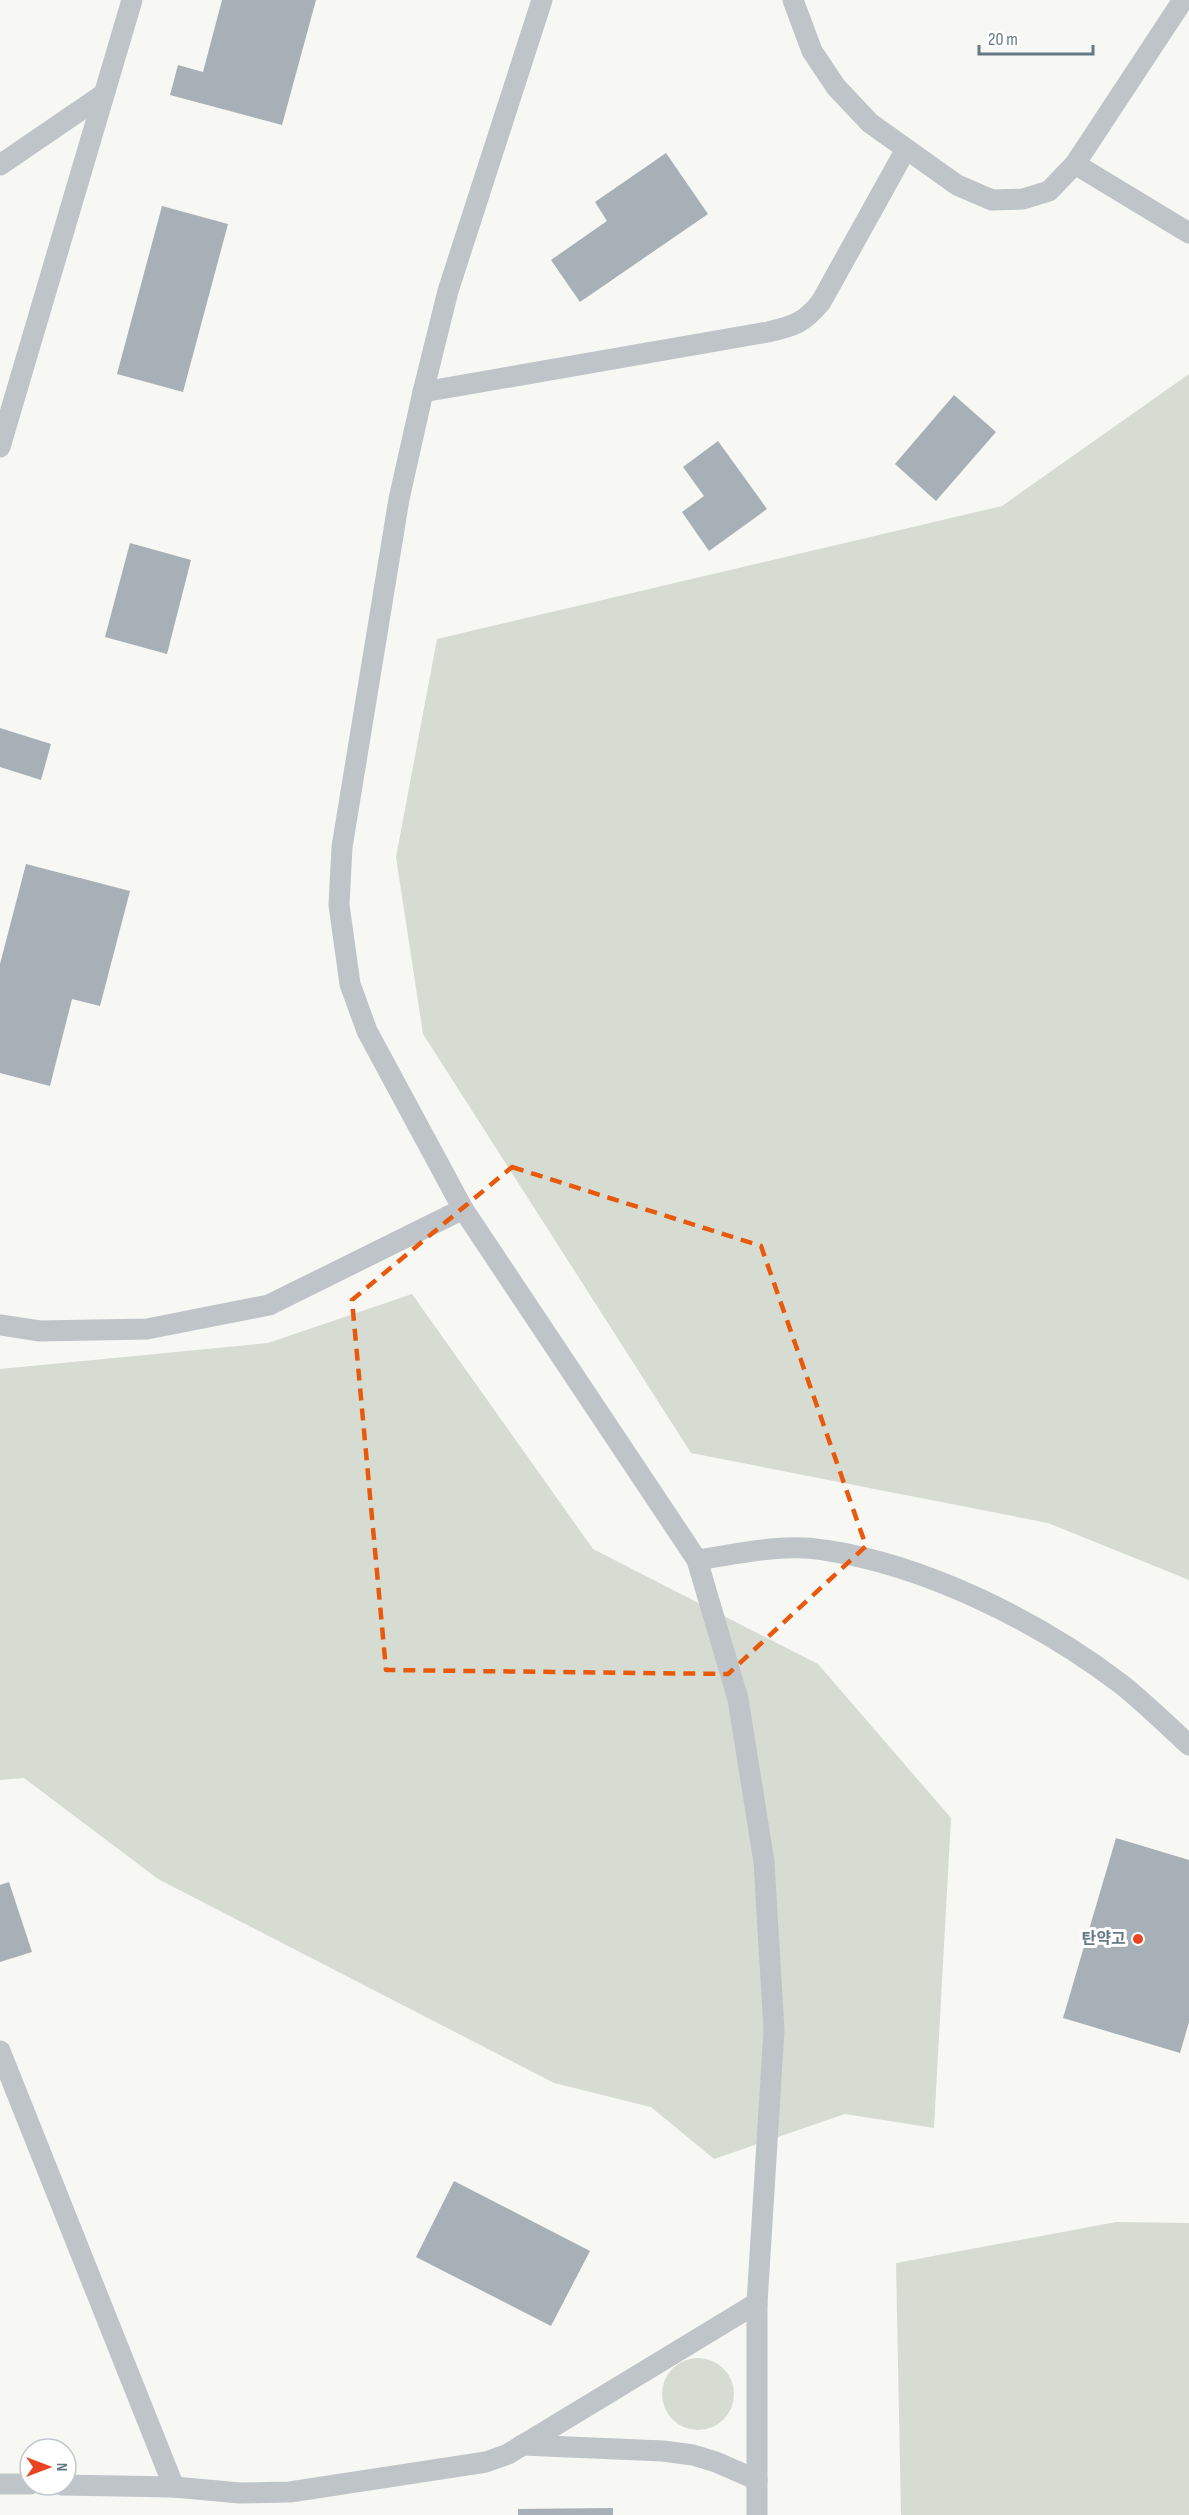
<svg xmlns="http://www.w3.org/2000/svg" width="1189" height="2515" font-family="'Sofia Sans Condensed','Noto Sans KR',sans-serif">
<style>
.green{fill:#d7dcd3}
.building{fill:#a7b0b6}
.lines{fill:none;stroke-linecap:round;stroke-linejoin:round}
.lane{stroke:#bfc4c8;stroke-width:21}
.marked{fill:none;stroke:#e8590c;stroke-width:4.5;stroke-dasharray:12 8;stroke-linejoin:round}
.poi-dot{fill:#ea4321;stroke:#fff;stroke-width:2}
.labels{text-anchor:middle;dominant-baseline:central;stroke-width:6;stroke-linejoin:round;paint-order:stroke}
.poi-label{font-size:16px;font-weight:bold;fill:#657986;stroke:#fff;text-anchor:end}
</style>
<rect width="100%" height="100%" fill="#f7f7f4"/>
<!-- green -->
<g class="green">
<polygon points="1189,374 1189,1580 1048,1523 691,1453 423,1034 396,857 437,639 1002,506"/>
<polygon points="412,1294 593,1549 818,1664 951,1818 934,2128 845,2114 714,2159 651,2107 554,2083 158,1879 24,1778 0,1780 0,1369 268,1343"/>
<polygon points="1116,2222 1189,2223 1189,2515 901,2515 896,2263"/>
<circle cx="698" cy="2394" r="36"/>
</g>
<!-- building -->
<g class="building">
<polygon points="222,0 316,0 282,125 170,95 178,65 203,72"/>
<polygon points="666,153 708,214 580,302 551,260 607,221 595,202"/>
<polygon points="162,206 228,224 183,392 117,374"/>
<polygon points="954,395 996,432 936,501 895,464"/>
<polygon points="718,441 767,509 709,551 682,512 704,496 683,467"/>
<polygon points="130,543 191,560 167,654 105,637"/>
<polygon points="0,728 51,744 41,780 0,767"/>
<polygon points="26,864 130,891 100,1006 72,999 50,1086 0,1073 0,964"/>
<polygon points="1116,1838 1189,1860 1189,2022 1180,2053 1063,2018"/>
<polygon points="9,1882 32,1952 0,1962 0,1885"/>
<polygon points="454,2181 590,2251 551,2326 416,2257"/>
<polygon points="613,2508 613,2515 518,2515 518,2509"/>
</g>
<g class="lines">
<!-- lane -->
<g class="lane">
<polyline points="542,0 448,291 423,392 399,499 342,847 339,905 350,984 367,1031 463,1209 697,1560 738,1699 764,1862 774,2030 757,2303 757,2515"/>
<polyline points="793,0 812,51 836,87 870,123 957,185 992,200 1023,199 1049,191 1075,164 1183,0"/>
<polyline points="1075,164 1189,233"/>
<polyline points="0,165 104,94"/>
<path d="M423 392 768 332C794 326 804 323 821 302L906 149"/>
<polyline points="0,447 132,0"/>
<polyline points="0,1325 40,1331 147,1329 269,1305 463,1209"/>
<path d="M697 1560C738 1554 783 1543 824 1550 926 1565 1040 1622 1121 1684 1145 1703 1167 1725 1189 1745"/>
<polyline points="0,2051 174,2487"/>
<polyline points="522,2445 663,2451 693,2455 716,2462 757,2480"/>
<polyline points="0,2484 30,2484"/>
<polyline points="62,2485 174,2487 240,2493 290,2492 486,2462 508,2454 757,2303"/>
</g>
</g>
<!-- marked area -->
<path class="marked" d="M512 1167 761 1246 866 1546 728 1674 386 1670 352 1300Z"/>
<!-- markers -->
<circle class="poi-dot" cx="1138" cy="1939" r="6"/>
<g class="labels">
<!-- poi labels -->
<g class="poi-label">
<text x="1126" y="1939">탄약고</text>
</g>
</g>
<!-- north arrow -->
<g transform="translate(48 2467) rotate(90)"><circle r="28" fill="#ffffff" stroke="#c1c9cf" stroke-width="1.5"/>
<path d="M0-4.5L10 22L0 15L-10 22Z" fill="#ea4321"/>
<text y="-9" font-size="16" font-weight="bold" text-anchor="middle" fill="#657986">N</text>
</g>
<!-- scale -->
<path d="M979 45v9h114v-9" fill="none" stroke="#657986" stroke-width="3"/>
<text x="988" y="45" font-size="18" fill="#657986" stroke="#ffffff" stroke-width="4.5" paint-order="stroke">20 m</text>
</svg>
